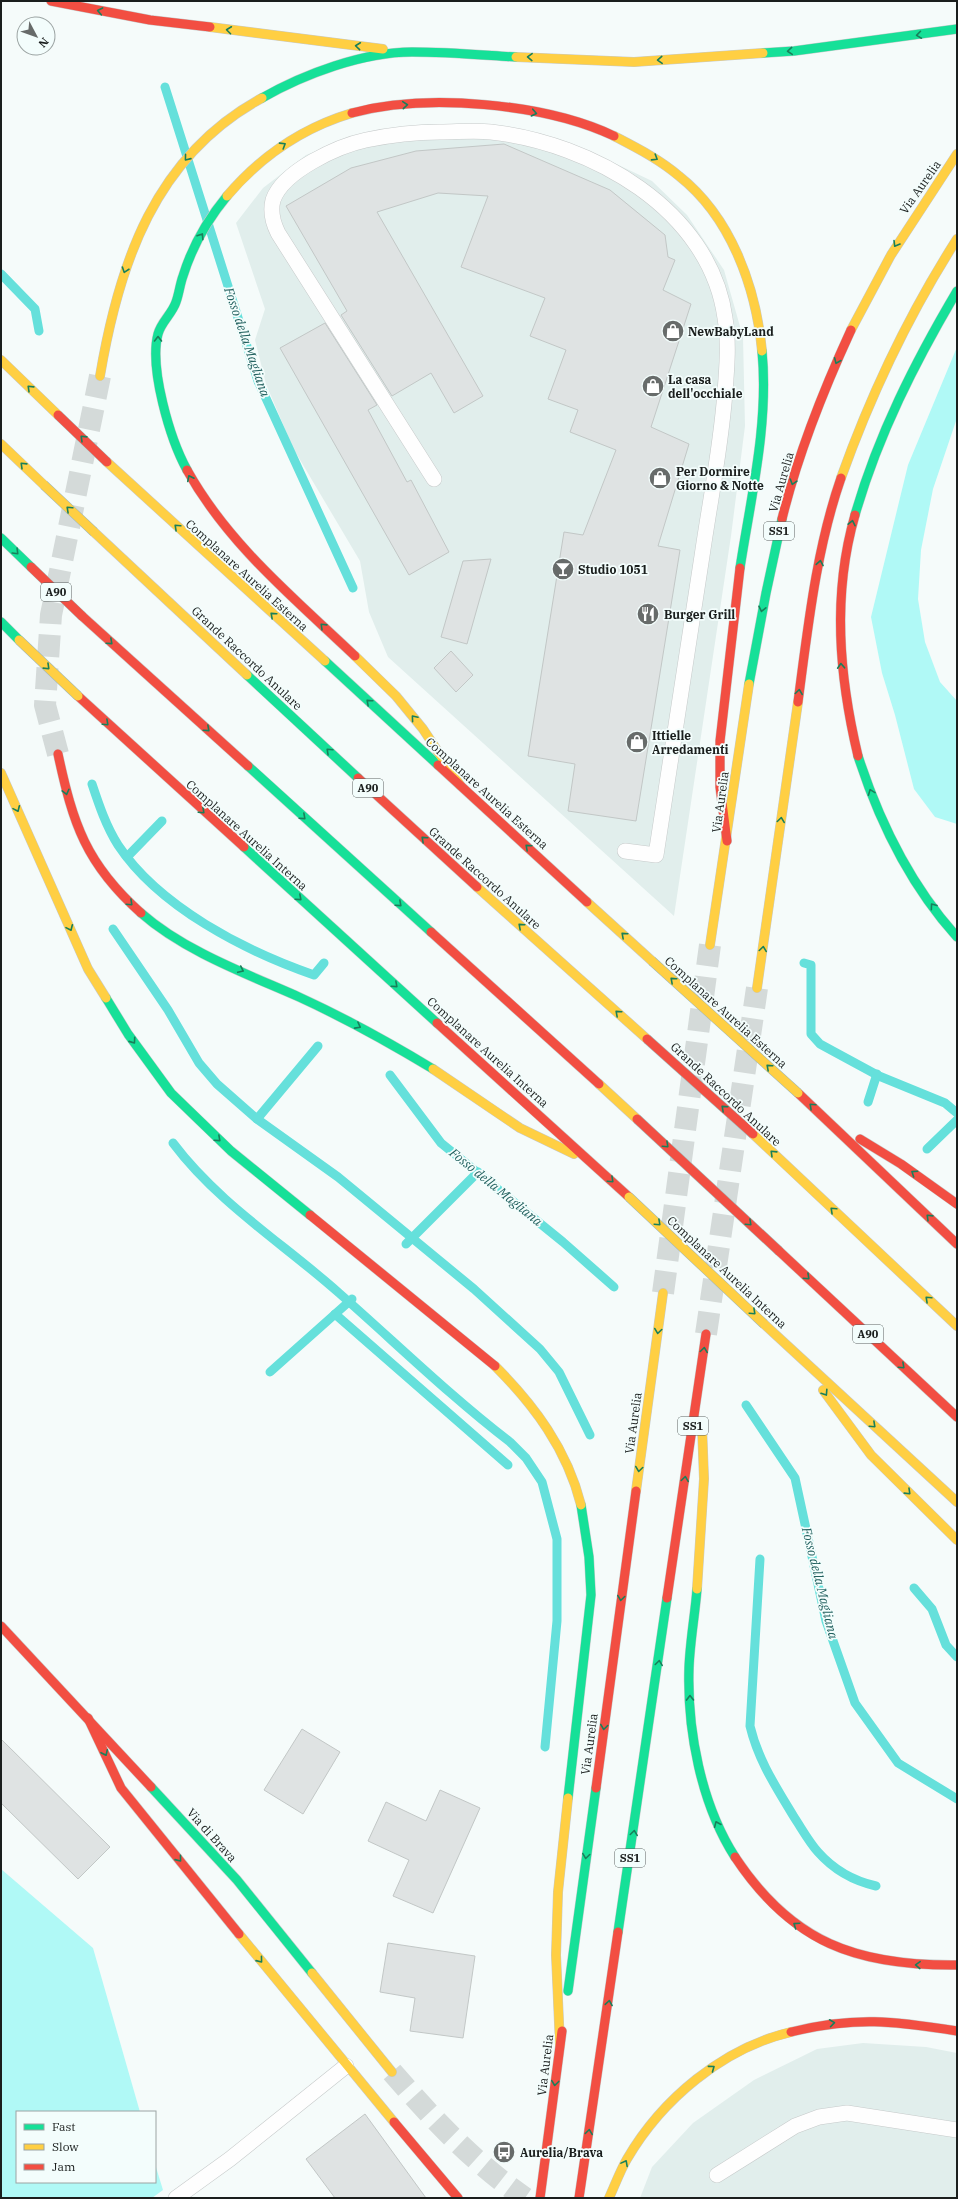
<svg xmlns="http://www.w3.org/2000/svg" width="958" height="2199" font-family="'IBM Plex Serif',serif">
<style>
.built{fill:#e1eeec}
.green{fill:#b0f9f6}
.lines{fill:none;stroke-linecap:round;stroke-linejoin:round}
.stream{stroke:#65e0db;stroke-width:9}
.building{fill:#dfe3e3;stroke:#c2c7c6}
.secondary-tunnel{stroke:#d4dad9;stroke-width:22;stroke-dasharray:22 11;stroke-linecap:butt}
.highway-tunnel{stroke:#d4dad9;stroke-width:22;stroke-dasharray:22 11;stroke-linecap:butt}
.lane-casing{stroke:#c6caca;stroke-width:16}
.fast-casing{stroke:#c6caca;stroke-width:10}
.slow-casing{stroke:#c6caca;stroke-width:10}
.jam-casing{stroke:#c6caca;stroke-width:10}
.lane{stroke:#fefefe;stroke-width:15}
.fast{stroke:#16e098;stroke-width:9}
.slow{stroke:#ffcf43;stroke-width:9}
.jam{stroke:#f24e42;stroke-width:9}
.slow-bridge-casing{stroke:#a1b8b7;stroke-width:10;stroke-linecap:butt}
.jam-bridge-casing{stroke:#a1b8b7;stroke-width:10;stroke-linecap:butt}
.slow-bridge{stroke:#ffcf43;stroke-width:9}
.jam-bridge{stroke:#f24e42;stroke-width:9}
.oneway{stroke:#187f5a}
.labels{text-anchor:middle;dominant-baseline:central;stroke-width:3.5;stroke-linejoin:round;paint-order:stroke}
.shield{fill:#f3fdfc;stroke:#5b6160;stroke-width:1}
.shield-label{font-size:11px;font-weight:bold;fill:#1a1e1d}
.street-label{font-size:12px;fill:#1a1e1d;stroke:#f3fdfc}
.poi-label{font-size:12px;font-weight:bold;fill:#1a1e1d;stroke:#f3fdfc;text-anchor:start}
.water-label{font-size:13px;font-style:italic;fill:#21605e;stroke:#f3fdfc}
</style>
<rect width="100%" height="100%" fill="#f5fbfa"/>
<!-- built -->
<g class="built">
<polygon points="430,124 496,129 608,160 652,181 687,215 724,270 743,337 745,426 731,536 674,916 388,657 369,612 360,561 293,448 266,384 255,340 265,309 236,223 263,188 306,155 356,135"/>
<polygon points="863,2043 926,2047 957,2053 957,2198 640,2198 652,2167 693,2123 754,2080 817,2049"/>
</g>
<!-- green -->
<g class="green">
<polygon points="957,347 957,418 933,489 921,550 918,599 925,642 940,682 957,701 957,824 935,817 914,789 895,715 882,673 871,617 908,465"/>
<polygon points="1,1869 93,1948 140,2112 17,2112 17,2182 155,2182 155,2164 163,2190 152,2198 1,2198"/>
</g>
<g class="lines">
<!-- stream -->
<g class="stream">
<polyline points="165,87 258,381 353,588"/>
<polyline points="1,274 35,309 39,331"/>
<path d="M92 784C99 805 106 826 118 845 159 907 245 951 314 975L324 963"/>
<polyline points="127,857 162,821"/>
<polyline points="113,929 168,1010 199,1063 217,1084 257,1119 338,1177 474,1289 540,1349 559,1372 590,1435"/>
<polyline points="804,963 811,965 811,1034 820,1044 831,1050 879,1076 945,1103 957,1113"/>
<polyline points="390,1075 441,1143 563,1242 614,1287"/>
<polyline points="868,1102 877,1074"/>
<polyline points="257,1119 318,1046"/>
<path d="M173 1143C218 1203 284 1244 339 1293 396 1343 450 1396 510 1442L526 1458 542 1482 557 1539V1621L545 1747"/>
<polyline points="927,1149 957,1120"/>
<polyline points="406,1244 478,1172"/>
<polyline points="335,1314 508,1465"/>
<polyline points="270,1372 352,1299"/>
<polyline points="746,1405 795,1478 826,1621 855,1703 898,1763 957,1799"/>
<path d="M760 1559 750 1726C758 1760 776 1787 794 1817 802 1829 809 1842 818 1852 833 1869 854 1881 876 1886"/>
<polyline points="914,1588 932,1609 946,1645 957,1657"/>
</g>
</g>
<!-- building -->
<g class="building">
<polygon points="504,144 610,190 665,235 668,257 675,260 663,290 691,304 651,427 689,444 658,546 680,550 636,821 568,811 575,764 528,756 564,532 583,535 616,450 570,432 578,410 548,399 566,350 530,336 545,298 461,267 488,196 438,193 377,212 483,396 454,413 431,373 392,396 341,315 347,311 286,206 351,168 416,151"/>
<polygon points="325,323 377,405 368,410 407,482 411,480 449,552 409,575 280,348"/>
<polygon points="491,559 467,644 441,637 463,561"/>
<polygon points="451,651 473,675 456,692 434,668"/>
<polygon points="302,1729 340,1752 303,1814 264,1790"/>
<polygon points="1,1739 110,1847 78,1879 1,1803"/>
<polygon points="440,1790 480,1808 433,1913 393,1896 409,1860 368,1841 386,1802 426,1821"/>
<polygon points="388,1943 475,1956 463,2038 410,2031 415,1998 380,1992"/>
<polygon points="365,2114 426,2198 335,2198 306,2159"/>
</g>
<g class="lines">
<!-- secondary-tunnel -->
<path class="secondary-tunnel" d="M392 2072C432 2118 474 2163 525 2198"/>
<!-- highway-tunnel -->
<g class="highway-tunnel">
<polyline points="58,754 45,705 51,615 100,376"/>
<polyline points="663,1293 710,945"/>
<polyline points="706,1334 757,988"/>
</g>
<!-- lane casing -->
<g class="lane-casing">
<g id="lane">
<path d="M434 479 278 233C273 223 270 212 273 200 283 171 338 146 366 140 390 135 415 132 440 132 457 132 475 130 491 132 591 143 710 209 725 318 729 342 727 367 725 392 721 447 710 501 702 556 687 655 672 755 656 855L625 851"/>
<polyline points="717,2175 795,2126 819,2117 847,2113 957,2130"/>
<polyline points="176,2198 230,2159 346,2066"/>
</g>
</g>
<!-- fast casing -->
<g class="fast-casing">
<g id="fast">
<polyline points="763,53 794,51 957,29"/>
<path d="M262 98C304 74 363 52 412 52 447 52 482 55 516 57"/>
<path d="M187 470C170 439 149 368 158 334 161 322 172 314 176 302 179 294 180 284 183 276 192 247 208 219 227 196"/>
<path d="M855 515C878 435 915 362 957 291"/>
<polyline points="1,538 31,567"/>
<path d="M740 568C751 497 769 423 762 351"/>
<polyline points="1,622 19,640"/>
<polyline points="325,661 438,765"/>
<polyline points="247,675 358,778"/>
<polyline points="749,684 766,593 782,519"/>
<path d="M858 756C879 821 911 886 957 937"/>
<polyline points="248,766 431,932"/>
<polyline points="244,847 437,1023"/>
<path d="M141 913C184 951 247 974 299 997 345 1018 390 1043 433 1069"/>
<polyline points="106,998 128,1034 171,1093 231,1151 310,1215"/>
<path d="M697 1589C695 1615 690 1641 689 1668 687 1730 701 1804 735 1857"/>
<polyline points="151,1787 237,1880 312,1973"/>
<polyline points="568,1798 591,1595 589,1557 581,1505"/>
<polyline points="618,1932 667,1598"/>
<polyline points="568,1991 596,1788"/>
</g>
</g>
<!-- slow casing -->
<g class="slow-casing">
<g id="slow">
<polyline points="210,27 383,49"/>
<polyline points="516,57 634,62 763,53"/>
<path d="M614 136C637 148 659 159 679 176 731 217 756 287 762 351"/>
<path d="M227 196C261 156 302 128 352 113"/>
<polyline points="851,330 891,255 957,154"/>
<polyline points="1,360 58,415"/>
<path d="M100 376C119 263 155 156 262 98"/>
<polyline points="1,444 44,485"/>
<polyline points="107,462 325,661"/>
<path d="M841 478C871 394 909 314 957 239"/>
<polyline points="94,532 247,675"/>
<polyline points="355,656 396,696 423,729 460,785"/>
<polyline points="1,773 88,969 106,998"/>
<polyline points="477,887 647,1039"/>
<polyline points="587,902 652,961"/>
<polyline points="710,945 749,684"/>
<polyline points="757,988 798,702"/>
<polyline points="433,1069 520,1128 574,1154"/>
<polyline points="599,1084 637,1119"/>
<polyline points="753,1134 957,1326"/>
<polyline points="764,1324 957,1502"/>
<path d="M495 1366C534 1405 567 1449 581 1505"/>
<polyline points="823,1390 871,1455 957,1540"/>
<polyline points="636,1491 663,1293"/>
<polyline points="697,1589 704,1479 702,1426"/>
<polyline points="239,1934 394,2122"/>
<polyline points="312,1973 392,2072"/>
<polyline points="560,2045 556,1955 558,1892 568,1798"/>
<path d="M609 2198C615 2185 620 2171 627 2159 662 2099 723 2048 791 2032"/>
</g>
</g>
<!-- jam casing -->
<g class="jam-casing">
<g id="jam">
<polyline points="51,1 150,20 210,27"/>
<path d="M352 113C426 93 544 103 614 136"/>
<path d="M187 470C228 544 294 598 355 656"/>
<path d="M855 515C832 595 839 676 858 756"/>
<path d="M782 519C798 453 823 391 851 330"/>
<polyline points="82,616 248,766"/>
<polyline points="78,696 244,847"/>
<path d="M798 702C808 627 816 550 841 478"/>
<path d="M58 754C73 824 86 864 141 913"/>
<polyline points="438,765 587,902"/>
<polyline points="358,778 477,887"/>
<polyline points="727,841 720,787 720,741 740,568"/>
<polyline points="431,932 599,1084"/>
<polyline points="437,1023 629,1197"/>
<polyline points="798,1093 957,1244"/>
<polyline points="860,1139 901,1164 957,1204"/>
<polyline points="310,1215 495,1366"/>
<polyline points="779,1251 957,1417"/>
<polyline points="667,1598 706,1334"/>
<polyline points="1,1626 151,1787"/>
<polyline points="88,1718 121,1788 239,1934"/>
<polyline points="596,1788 636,1491"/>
<path d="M735 1857C792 1943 857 1966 957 1965"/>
<path d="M791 2032C855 2016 894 2021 957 2031"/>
<polyline points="394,2122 458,2198"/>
<polyline points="540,2198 562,2031"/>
<polyline points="579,2198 618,1932"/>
</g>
</g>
<!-- lane -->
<use href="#lane" class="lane"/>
<!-- fast -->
<use href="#fast" class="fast"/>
<!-- slow -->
<use href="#slow" class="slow"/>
<!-- jam -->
<use href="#jam" class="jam"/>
<!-- slow-bridge casing -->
<g class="slow-bridge-casing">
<g id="slow-bridge">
<polyline points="44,485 94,532"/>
<polyline points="19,640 78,696"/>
<polyline points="652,961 798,1093"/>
<polyline points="629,1197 764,1324"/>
</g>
</g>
<!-- jam-bridge casing -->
<g class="jam-bridge-casing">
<g id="jam-bridge">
<polyline points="58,415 107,462"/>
<polyline points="31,567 82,616"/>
<polyline points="647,1039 753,1134"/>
<polyline points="637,1119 779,1251"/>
</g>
</g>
<!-- slow-bridge -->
<use href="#slow-bridge" class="slow-bridge"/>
<!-- jam-bridge -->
<use href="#jam-bridge" class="jam-bridge"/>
</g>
<!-- one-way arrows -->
<defs><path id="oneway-chevron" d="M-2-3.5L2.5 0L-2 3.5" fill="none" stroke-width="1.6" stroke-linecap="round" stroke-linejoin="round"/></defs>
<g class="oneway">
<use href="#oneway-chevron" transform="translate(100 11) rotate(-169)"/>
<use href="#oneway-chevron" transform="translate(229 30) rotate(-173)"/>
<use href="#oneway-chevron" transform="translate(919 35) rotate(172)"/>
<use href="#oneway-chevron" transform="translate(358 46) rotate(-174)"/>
<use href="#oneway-chevron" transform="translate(790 51) rotate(175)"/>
<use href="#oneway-chevron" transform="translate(530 57) rotate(-178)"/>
<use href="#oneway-chevron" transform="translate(660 60) rotate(177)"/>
<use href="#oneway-chevron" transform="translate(405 105) rotate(-5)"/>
<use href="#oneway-chevron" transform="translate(534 113) rotate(12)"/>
<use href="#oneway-chevron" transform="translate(283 145) rotate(-32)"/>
<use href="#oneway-chevron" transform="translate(187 158) rotate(129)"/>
<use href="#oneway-chevron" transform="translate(655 158) rotate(32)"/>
<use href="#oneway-chevron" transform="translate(201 236) rotate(-57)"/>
<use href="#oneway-chevron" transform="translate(896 244) rotate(121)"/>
<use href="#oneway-chevron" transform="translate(125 270) rotate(109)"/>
<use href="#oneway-chevron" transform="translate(158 339) rotate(-90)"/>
<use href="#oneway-chevron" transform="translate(837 361) rotate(113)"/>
<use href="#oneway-chevron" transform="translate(30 388) rotate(-136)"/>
<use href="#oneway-chevron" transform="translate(83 438) rotate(-136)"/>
<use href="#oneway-chevron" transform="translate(23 465) rotate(-136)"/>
<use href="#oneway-chevron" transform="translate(190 478) rotate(-117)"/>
<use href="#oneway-chevron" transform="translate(793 482) rotate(107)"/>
<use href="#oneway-chevron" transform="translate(69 509) rotate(-137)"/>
<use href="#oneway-chevron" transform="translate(852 523) rotate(-78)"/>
<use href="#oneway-chevron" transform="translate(177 527) rotate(-137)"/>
<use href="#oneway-chevron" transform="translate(16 552) rotate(45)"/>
<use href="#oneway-chevron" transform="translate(820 563) rotate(-80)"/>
<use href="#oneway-chevron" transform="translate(762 609) rotate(102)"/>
<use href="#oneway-chevron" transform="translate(273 615) rotate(-138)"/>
<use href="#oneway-chevron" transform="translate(323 626) rotate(-136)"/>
<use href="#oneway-chevron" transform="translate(110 642) rotate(42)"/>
<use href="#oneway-chevron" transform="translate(841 666) rotate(-93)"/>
<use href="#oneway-chevron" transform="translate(47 667) rotate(44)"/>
<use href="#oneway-chevron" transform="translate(799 692) rotate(-82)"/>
<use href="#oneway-chevron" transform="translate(369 702) rotate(-138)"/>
<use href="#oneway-chevron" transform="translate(414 718) rotate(-130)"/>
<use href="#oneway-chevron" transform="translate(106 723) rotate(43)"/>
<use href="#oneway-chevron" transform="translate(207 729) rotate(42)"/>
<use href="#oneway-chevron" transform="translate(329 751) rotate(-137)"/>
<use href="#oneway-chevron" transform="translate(66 792) rotate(76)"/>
<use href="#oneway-chevron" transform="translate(871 792) rotate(-111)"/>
<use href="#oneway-chevron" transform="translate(17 809) rotate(66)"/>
<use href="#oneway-chevron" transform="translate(202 811) rotate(43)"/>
<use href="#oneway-chevron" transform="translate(303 817) rotate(42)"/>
<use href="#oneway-chevron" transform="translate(781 820) rotate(-82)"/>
<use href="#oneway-chevron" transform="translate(424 839) rotate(-138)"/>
<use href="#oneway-chevron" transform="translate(528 847) rotate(-138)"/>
<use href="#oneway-chevron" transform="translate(299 898) rotate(42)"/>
<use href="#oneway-chevron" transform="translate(130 903) rotate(43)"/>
<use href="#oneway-chevron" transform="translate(399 904) rotate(42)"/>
<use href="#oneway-chevron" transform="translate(933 906) rotate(-126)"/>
<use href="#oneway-chevron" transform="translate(521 926) rotate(-138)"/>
<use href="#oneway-chevron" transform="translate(70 928) rotate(66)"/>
<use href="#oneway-chevron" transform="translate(624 935) rotate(-138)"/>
<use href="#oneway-chevron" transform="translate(763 949) rotate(-82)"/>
<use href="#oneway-chevron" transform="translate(241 970) rotate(25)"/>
<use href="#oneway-chevron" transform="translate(673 980) rotate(-138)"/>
<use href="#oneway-chevron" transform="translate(395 985) rotate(42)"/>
<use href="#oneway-chevron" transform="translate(618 1013) rotate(-138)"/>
<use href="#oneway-chevron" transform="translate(358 1026) rotate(28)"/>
<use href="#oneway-chevron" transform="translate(133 1041) rotate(55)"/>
<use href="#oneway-chevron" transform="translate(769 1067) rotate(-138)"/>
<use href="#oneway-chevron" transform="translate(812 1106) rotate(-137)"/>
<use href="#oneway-chevron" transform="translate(724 1108) rotate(-138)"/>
<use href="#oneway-chevron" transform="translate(218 1139) rotate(42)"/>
<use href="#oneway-chevron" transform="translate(666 1145) rotate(43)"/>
<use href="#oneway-chevron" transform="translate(773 1153) rotate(-136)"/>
<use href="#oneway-chevron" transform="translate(914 1173) rotate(-146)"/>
<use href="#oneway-chevron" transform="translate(611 1180) rotate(43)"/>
<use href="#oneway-chevron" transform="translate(833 1210) rotate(-137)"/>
<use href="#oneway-chevron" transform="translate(929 1217) rotate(-136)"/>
<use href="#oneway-chevron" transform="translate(658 1223) rotate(43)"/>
<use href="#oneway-chevron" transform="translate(749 1223) rotate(43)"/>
<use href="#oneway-chevron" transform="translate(807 1277) rotate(43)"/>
<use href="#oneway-chevron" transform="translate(928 1299) rotate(-137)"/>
<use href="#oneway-chevron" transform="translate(753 1312) rotate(43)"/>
<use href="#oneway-chevron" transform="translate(658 1331) rotate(98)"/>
<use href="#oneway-chevron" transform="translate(704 1350) rotate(-82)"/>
<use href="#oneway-chevron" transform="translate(902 1366) rotate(43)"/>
<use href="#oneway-chevron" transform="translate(825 1393) rotate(57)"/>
<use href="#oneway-chevron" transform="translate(873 1425) rotate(43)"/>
<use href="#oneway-chevron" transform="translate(639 1469) rotate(98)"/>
<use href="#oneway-chevron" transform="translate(685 1479) rotate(-82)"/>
<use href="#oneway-chevron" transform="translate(908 1492) rotate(44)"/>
<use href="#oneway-chevron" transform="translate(621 1598) rotate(98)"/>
<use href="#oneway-chevron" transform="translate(659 1663) rotate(-82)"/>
<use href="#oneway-chevron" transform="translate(690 1698) rotate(-91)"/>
<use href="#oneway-chevron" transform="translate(604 1727) rotate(98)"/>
<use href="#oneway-chevron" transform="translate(105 1753) rotate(65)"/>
<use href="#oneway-chevron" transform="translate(717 1824) rotate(-113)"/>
<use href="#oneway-chevron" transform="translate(634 1833) rotate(-82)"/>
<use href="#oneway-chevron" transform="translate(586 1856) rotate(98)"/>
<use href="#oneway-chevron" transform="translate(179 1859) rotate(51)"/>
<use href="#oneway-chevron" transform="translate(796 1925) rotate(-146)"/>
<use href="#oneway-chevron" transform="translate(260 1960) rotate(51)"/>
<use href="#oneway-chevron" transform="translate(918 1965) rotate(-178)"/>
<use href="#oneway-chevron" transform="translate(609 2003) rotate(-81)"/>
<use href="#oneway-chevron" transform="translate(832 2023) rotate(-8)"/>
<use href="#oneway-chevron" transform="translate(712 2068) rotate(-36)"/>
<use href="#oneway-chevron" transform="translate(555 2083) rotate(97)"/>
<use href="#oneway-chevron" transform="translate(589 2132) rotate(-82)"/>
<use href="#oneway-chevron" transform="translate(625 2163) rotate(-62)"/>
</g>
<!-- icons -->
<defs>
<g id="shop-disc" transform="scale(1.15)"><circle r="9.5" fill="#676b6a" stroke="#f3fdfc"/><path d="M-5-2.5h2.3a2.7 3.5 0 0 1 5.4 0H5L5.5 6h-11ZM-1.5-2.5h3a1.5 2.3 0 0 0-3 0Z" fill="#fff"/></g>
<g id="bar-disc" transform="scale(1.15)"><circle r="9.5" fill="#676b6a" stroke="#f3fdfc"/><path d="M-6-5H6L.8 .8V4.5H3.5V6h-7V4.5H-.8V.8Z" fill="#fff"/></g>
<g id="restaurant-disc" transform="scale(1.15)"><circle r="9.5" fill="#676b6a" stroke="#f3fdfc"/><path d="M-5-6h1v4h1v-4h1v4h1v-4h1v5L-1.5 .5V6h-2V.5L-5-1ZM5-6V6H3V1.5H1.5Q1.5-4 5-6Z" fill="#fff"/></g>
<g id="bus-disc" transform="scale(1.15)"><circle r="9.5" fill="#676b6a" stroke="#f3fdfc"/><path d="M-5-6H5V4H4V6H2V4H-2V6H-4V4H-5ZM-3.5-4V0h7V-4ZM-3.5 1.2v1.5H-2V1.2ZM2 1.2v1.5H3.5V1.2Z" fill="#fff"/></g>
</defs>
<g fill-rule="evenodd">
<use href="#shop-disc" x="673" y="331"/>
<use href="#shop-disc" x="653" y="386"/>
<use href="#shop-disc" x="660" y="478"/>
<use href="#bar-disc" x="563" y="569"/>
<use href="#restaurant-disc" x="648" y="614"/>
<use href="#shop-disc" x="637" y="742"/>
<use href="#bus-disc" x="504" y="2152"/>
</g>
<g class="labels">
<!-- shield labels -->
<g class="shield">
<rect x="764" y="522" width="30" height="18" rx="3"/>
<rect x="41" y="583" width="30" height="18" rx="3"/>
<rect x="353" y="779" width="30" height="18" rx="3"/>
<rect x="853" y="1325" width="30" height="18" rx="3"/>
<rect x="678" y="1417" width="30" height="18" rx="3"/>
<rect x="615" y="1849" width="30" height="18" rx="3"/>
</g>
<g class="shield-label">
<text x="779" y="531">SS1</text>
<text x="56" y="592">A90</text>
<text x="368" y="788">A90</text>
<text x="868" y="1334">A90</text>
<text x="693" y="1426">SS1</text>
<text x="630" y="1858">SS1</text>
</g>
<!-- street labels -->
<g class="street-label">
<text transform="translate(920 187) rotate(-55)">Via Aurelia</text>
<text transform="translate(781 482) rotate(-74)">Via Aurelia</text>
<text transform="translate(247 575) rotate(42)">Complanare Aurelia Esterna</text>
<text transform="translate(247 658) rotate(43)">Grande Raccordo Anulare</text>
<text transform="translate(487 793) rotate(42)">Complanare Aurelia Esterna</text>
<text transform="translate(720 802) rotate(-82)">Via Aurelia</text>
<text transform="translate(247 835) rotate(42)">Complanare Aurelia Interna</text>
<text transform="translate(485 878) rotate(42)">Grande Raccordo Anulare</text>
<text transform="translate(726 1012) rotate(42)">Complanare Aurelia Esterna</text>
<text transform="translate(488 1052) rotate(42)">Complanare Aurelia Interna</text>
<text transform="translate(726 1094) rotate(43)">Grande Raccordo Anulare</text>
<text transform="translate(727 1272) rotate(43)">Complanare Aurelia Interna</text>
<text transform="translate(633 1423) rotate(-82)">Via Aurelia</text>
<text transform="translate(589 1744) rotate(-82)">Via Aurelia</text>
<text transform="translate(212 1835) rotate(48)">Via di Brava</text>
<text transform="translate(545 2065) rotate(-83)">Via Aurelia</text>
</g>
<!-- poi labels -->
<g class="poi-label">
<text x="688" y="331">NewBabyLand</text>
<text x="668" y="379">La casa<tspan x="668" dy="14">dell'occhiale</tspan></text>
<text x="676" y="471">Per Dormire<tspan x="676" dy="14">Giorno &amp; Notte</tspan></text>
<text x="578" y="569">Studio 1051</text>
<text x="664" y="614">Burger Grill</text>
<text x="652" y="735">Ittielle<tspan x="652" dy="14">Arredamenti</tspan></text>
<text x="520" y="2152">Aurelia/Brava</text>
</g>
<!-- water labels -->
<g class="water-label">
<text transform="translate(247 342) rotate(71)">Fosso della Magliana</text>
<text transform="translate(496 1187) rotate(39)">Fosso della Magliana</text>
<text transform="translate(820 1583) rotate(76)">Fosso della Magliana</text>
</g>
</g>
<!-- border -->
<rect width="958" height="2199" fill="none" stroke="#1a1e1d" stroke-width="4"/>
<!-- legend -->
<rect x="16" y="2111" width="140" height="72" fill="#f3fdfc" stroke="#9ca4a3"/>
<rect x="24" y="2124" width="20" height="6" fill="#16e098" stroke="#9ca4a3"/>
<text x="52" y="2131" font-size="12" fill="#1a1e1d">Fast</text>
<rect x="24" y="2144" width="20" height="6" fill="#ffcf43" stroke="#9ca4a3"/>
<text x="52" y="2151" font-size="12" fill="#1a1e1d">Slow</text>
<rect x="24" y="2164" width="20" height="6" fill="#f24e42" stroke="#9ca4a3"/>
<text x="52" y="2171" font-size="12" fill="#1a1e1d">Jam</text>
<!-- north arrow -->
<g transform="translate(36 36) rotate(131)"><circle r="19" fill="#f3fdfc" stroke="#9ca4a3"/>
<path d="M0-3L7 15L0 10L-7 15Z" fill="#676b6a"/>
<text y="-6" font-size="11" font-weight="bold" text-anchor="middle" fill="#1a1e1d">N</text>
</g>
</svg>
